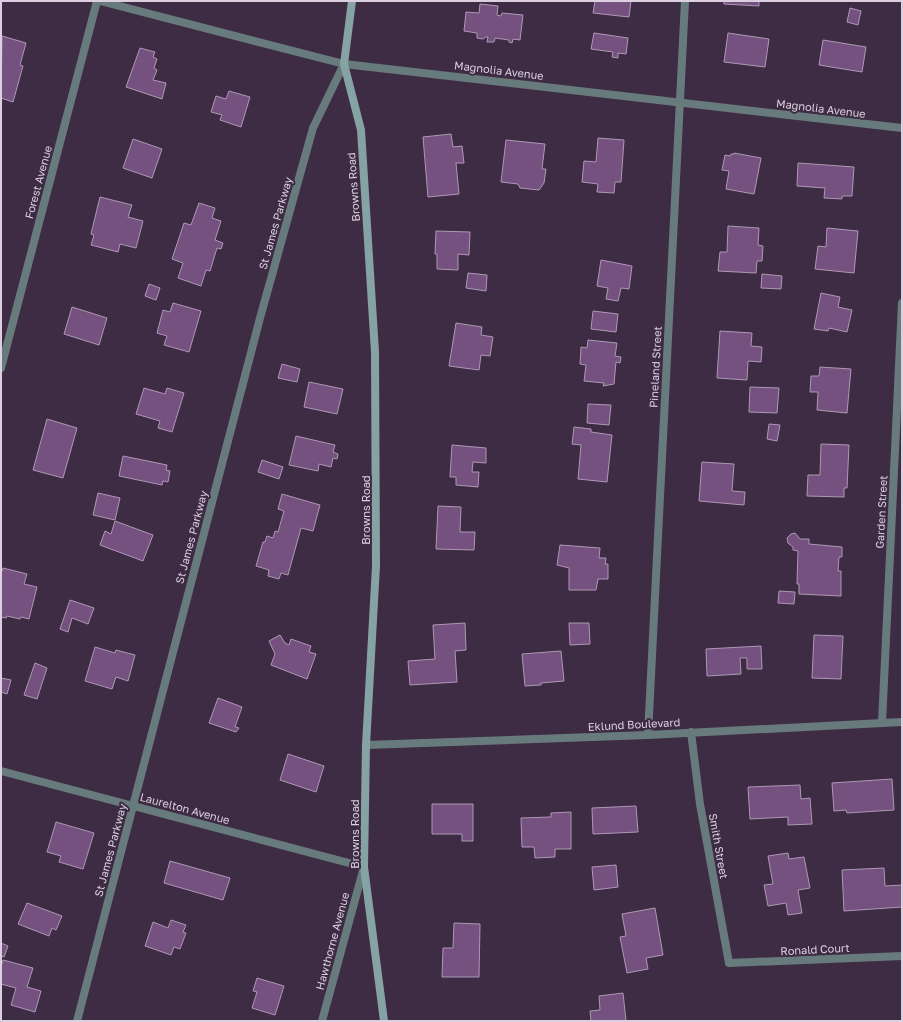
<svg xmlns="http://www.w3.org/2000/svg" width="903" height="1022" font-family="'Golos Text',sans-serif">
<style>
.building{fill:#74517e;stroke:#af98b5}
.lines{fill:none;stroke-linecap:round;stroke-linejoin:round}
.street{stroke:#687b7c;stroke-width:8}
.secondary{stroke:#85a3a4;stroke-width:8}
.labels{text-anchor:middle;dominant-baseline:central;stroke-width:4;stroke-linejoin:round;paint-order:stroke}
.street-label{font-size:11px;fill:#dcd0e0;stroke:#3e2c45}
</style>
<rect width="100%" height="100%" fill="#3e2c45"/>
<!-- building -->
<g class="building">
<polygon points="595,1 631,1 629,17 593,13"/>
<polygon points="724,1 759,1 759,6 724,4"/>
<polygon points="480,4 498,6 497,15 501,16 502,13 523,15 520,40 513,39 512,43 509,42 509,40 495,38 494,42 487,42 488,37 486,37 483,39 477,38 477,33 464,31 466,12 479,13"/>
<polygon points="850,8 861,11 858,25 847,22"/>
<polygon points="594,33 628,38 626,54 618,53 618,58 612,57 613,52 591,49"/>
<polygon points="728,33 769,39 765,67 724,62"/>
<polygon points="2,36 26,43 20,65 23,66 13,102 1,98"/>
<polygon points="823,40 866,47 862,72 819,65"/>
<polygon points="140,48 155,52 153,57 157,59 154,68 157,70 153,80 166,83 162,99 126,87"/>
<polygon points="229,91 250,97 241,127 220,120 222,115 211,112 216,96 226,99"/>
<polygon points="451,134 453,147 462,146 464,163 456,163 459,194 428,197 423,137"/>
<polygon points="598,138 624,140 621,182 615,182 614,193 597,192 598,184 582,182 584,161 596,162"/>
<polygon points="133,139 162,149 152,178 123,168"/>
<polygon points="506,140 545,144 542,169 546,169 544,183 539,190 520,188 518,184 501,182"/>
<polygon points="734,153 761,158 754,194 726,189 729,171 722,170 725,155 730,156 731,154 734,154"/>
<polygon points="798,163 854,167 852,196 842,196 842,199 824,198 825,188 797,186"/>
<polygon points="100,197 132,205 128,217 143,221 136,248 120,244 118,252 91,245 94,235 91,234"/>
<polygon points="199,203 215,208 212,218 221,221 215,240 223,243 221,249 217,248 210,271 206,270 201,286 178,278 183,263 172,259 184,223 191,225"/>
<polygon points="728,226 759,228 758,245 763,246 762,261 757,261 756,273 718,271 720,252 727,252"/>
<polygon points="827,228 858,231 854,273 815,269 818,246 826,247"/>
<polygon points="436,231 470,232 469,255 458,254 458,270 437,269 437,254 435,254"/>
<polygon points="601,260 632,266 629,289 621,288 618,301 606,299 608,288 597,286"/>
<polygon points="468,273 487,275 486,291 466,288"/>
<polygon points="762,274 782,276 781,289 761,288"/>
<polygon points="149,284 160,288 156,300 145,296"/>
<polygon points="821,293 840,297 838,307 852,310 847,332 829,328 828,331 814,329"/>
<polygon points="173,303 201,311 189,352 164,345 167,336 157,333 163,310 170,312"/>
<polygon points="72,307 107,318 99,345 64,334"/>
<polygon points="593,311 618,314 616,332 591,329"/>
<polygon points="456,323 482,327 481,335 493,337 490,356 481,355 479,370 449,366"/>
<polygon points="720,331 752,333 751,346 762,347 761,362 748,361 747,380 717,378"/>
<polygon points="588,340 617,343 615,356 621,357 620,363 616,362 614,384 603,386 604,383 584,381 586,365 580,364 581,347 587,348"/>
<polygon points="282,364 300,369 297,382 278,378"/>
<polygon points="820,367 851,369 847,413 817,410 818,392 810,392 811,376 819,376"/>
<polygon points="309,382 343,389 337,414 304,407"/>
<polygon points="750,387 779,388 777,413 749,412"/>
<polygon points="144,388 165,394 167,388 184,393 172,432 158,428 160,421 136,414"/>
<polygon points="588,404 611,405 609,425 587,423"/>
<polygon points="47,419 77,428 63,478 33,470"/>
<polygon points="769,424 780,425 777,441 767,439"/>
<polygon points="574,427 591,429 591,432 612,435 607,482 578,479 581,445 572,444"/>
<polygon points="296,436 335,445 333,452 338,454 337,459 333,458 331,467 319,464 318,471 289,465"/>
<polygon points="821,444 849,445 847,488 844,488 844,497 807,496 808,475 820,475"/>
<polygon points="452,445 486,448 486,463 473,462 472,472 479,472 478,487 456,485 456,477 450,477"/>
<polygon points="123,456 167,465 166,470 170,471 168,482 163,481 162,485 119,476"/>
<polygon points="262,460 283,467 279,479 258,472"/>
<polygon points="702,462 734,464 732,491 745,492 744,505 699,501"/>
<polygon points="98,493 120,498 115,520 93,515"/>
<polygon points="282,494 320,505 313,531 301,528 288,575 281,573 279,579 268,576 269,570 256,566 263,542 265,542 267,536 273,538 275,531 278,532 284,511 278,509"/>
<polygon points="438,506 461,507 460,532 475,532 474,550 436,549"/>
<polygon points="115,521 153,535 143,561 100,545 105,531 111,534"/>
<polygon points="795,533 800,539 809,539 809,544 842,547 842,557 839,557 838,571 841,571 841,596 799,594 799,584 797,584 798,551 793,550 793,547 788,543 787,538 791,534"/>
<polygon points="560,545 600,548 599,558 606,558 605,564 608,564 608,579 598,579 596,590 569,590 569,568 557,565"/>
<polygon points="3,568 27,574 24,584 37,587 29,619 21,617 20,619 7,616 6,618 1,617 1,574"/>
<polygon points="779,591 795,592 794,604 778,603"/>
<polygon points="70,600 94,608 88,624 72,618 68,632 60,629"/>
<polygon points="465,623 466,650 455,651 457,682 410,685 408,661 435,659 433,625"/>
<polygon points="569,623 589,623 590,644 570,645"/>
<polygon points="280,635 285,643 289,645 291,639 311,646 309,652 316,654 307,679 271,665 275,654 269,641"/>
<polygon points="814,635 843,636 841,679 812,678"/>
<polygon points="761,646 762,669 747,669 747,658 740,658 741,674 707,676 706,649"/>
<polygon points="95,647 115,653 116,650 135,655 128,681 116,677 112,689 85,681"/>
<polygon points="561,651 564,681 541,683 541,685 525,686 522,654"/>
<polygon points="35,663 47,668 37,699 24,695"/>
<polygon points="1,678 11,680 7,694 1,692"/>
<polygon points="218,698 242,707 235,727 239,728 236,732 209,723"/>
<polygon points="288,754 324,766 316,792 280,780"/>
<polygon points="892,779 894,810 847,813 846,810 834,811 832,783"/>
<polygon points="800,785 801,799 810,798 812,824 788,825 788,817 750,819 748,787"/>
<polygon points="432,804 473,804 473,841 462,841 462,834 432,834"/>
<polygon points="636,806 638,832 593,834 592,808"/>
<polygon points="571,812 571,849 555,849 555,857 535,858 534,847 522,847 521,818 551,817 551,813"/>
<polygon points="56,822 94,833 83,869 59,862 61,856 47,852"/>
<polygon points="788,853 789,859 804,857 810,888 798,890 802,913 788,915 786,903 768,906 764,885 773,884 768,856"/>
<polygon points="170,861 230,878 223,900 164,883"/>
<polygon points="616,865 618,887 594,890 592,867"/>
<polygon points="884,868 885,886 902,885 902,907 844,911 842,870"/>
<polygon points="27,903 62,916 56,930 52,928 49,936 18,924"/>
<polygon points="655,908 663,955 646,958 648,969 627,973 620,937 626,936 622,914"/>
<polygon points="171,920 186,925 183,932 186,933 180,949 174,947 171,955 145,946 153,922 168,928"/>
<polygon points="454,923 480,924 479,977 442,977 443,948 453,948"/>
<polygon points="1,943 8,946 4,957 1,956"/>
<polygon points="3,960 33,968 27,987 41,991 35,1012 11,1005 16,988 1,984 1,967"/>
<polygon points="257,978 284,986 275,1015 252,1008 257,992 253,991"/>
<polygon points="623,993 626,1021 591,1021 590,1011 600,1010 599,996"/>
</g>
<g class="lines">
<!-- street -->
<g class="street">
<polyline points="100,1 344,64 902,128"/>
<polyline points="1,368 97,1"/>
<polyline points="882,723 902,303"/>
<polyline points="691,732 700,804 729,963 902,956"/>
<polyline points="648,735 685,1"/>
<polyline points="366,745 648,735 902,722"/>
<polyline points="1,771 364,867 322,1021"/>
<polyline points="77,1021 260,318 313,128 344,64"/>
</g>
<!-- secondary -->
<polyline class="secondary" points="352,1 344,64 361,130 375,352 376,566 366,745 364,867 384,1021"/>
</g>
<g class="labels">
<!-- street labels -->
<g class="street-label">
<text transform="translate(499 70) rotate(7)">Magnolia Avenue</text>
<text transform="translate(821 108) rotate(7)">Magnolia Avenue</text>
<text transform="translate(38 182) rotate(-75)">Forest Avenue</text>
<text transform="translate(353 187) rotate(-94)">Browns Road</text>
<text transform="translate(275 223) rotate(-74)">St James Parkway</text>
<text transform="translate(655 367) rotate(-87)">Pineland Street</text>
<text transform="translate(365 510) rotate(-90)">Browns Road</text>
<text transform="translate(881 512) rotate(-87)">Garden Street</text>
<text transform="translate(191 537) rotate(-75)">St James Parkway</text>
<text transform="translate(634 724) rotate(-3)">Eklund Boulevard</text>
<text transform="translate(185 808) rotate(15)">Laurelton Avenue</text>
<text transform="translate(354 834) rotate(-90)">Browns Road</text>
<text transform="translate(719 846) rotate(80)">Smith Street</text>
<text transform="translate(110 850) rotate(-75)">St James Parkway</text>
<text transform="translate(332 941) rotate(-75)">Hawthorne Avenue</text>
<text transform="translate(815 949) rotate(-3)">Ronald Court</text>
</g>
</g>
<!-- border -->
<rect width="903" height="1022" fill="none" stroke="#dcd0e0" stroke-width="4"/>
</svg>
